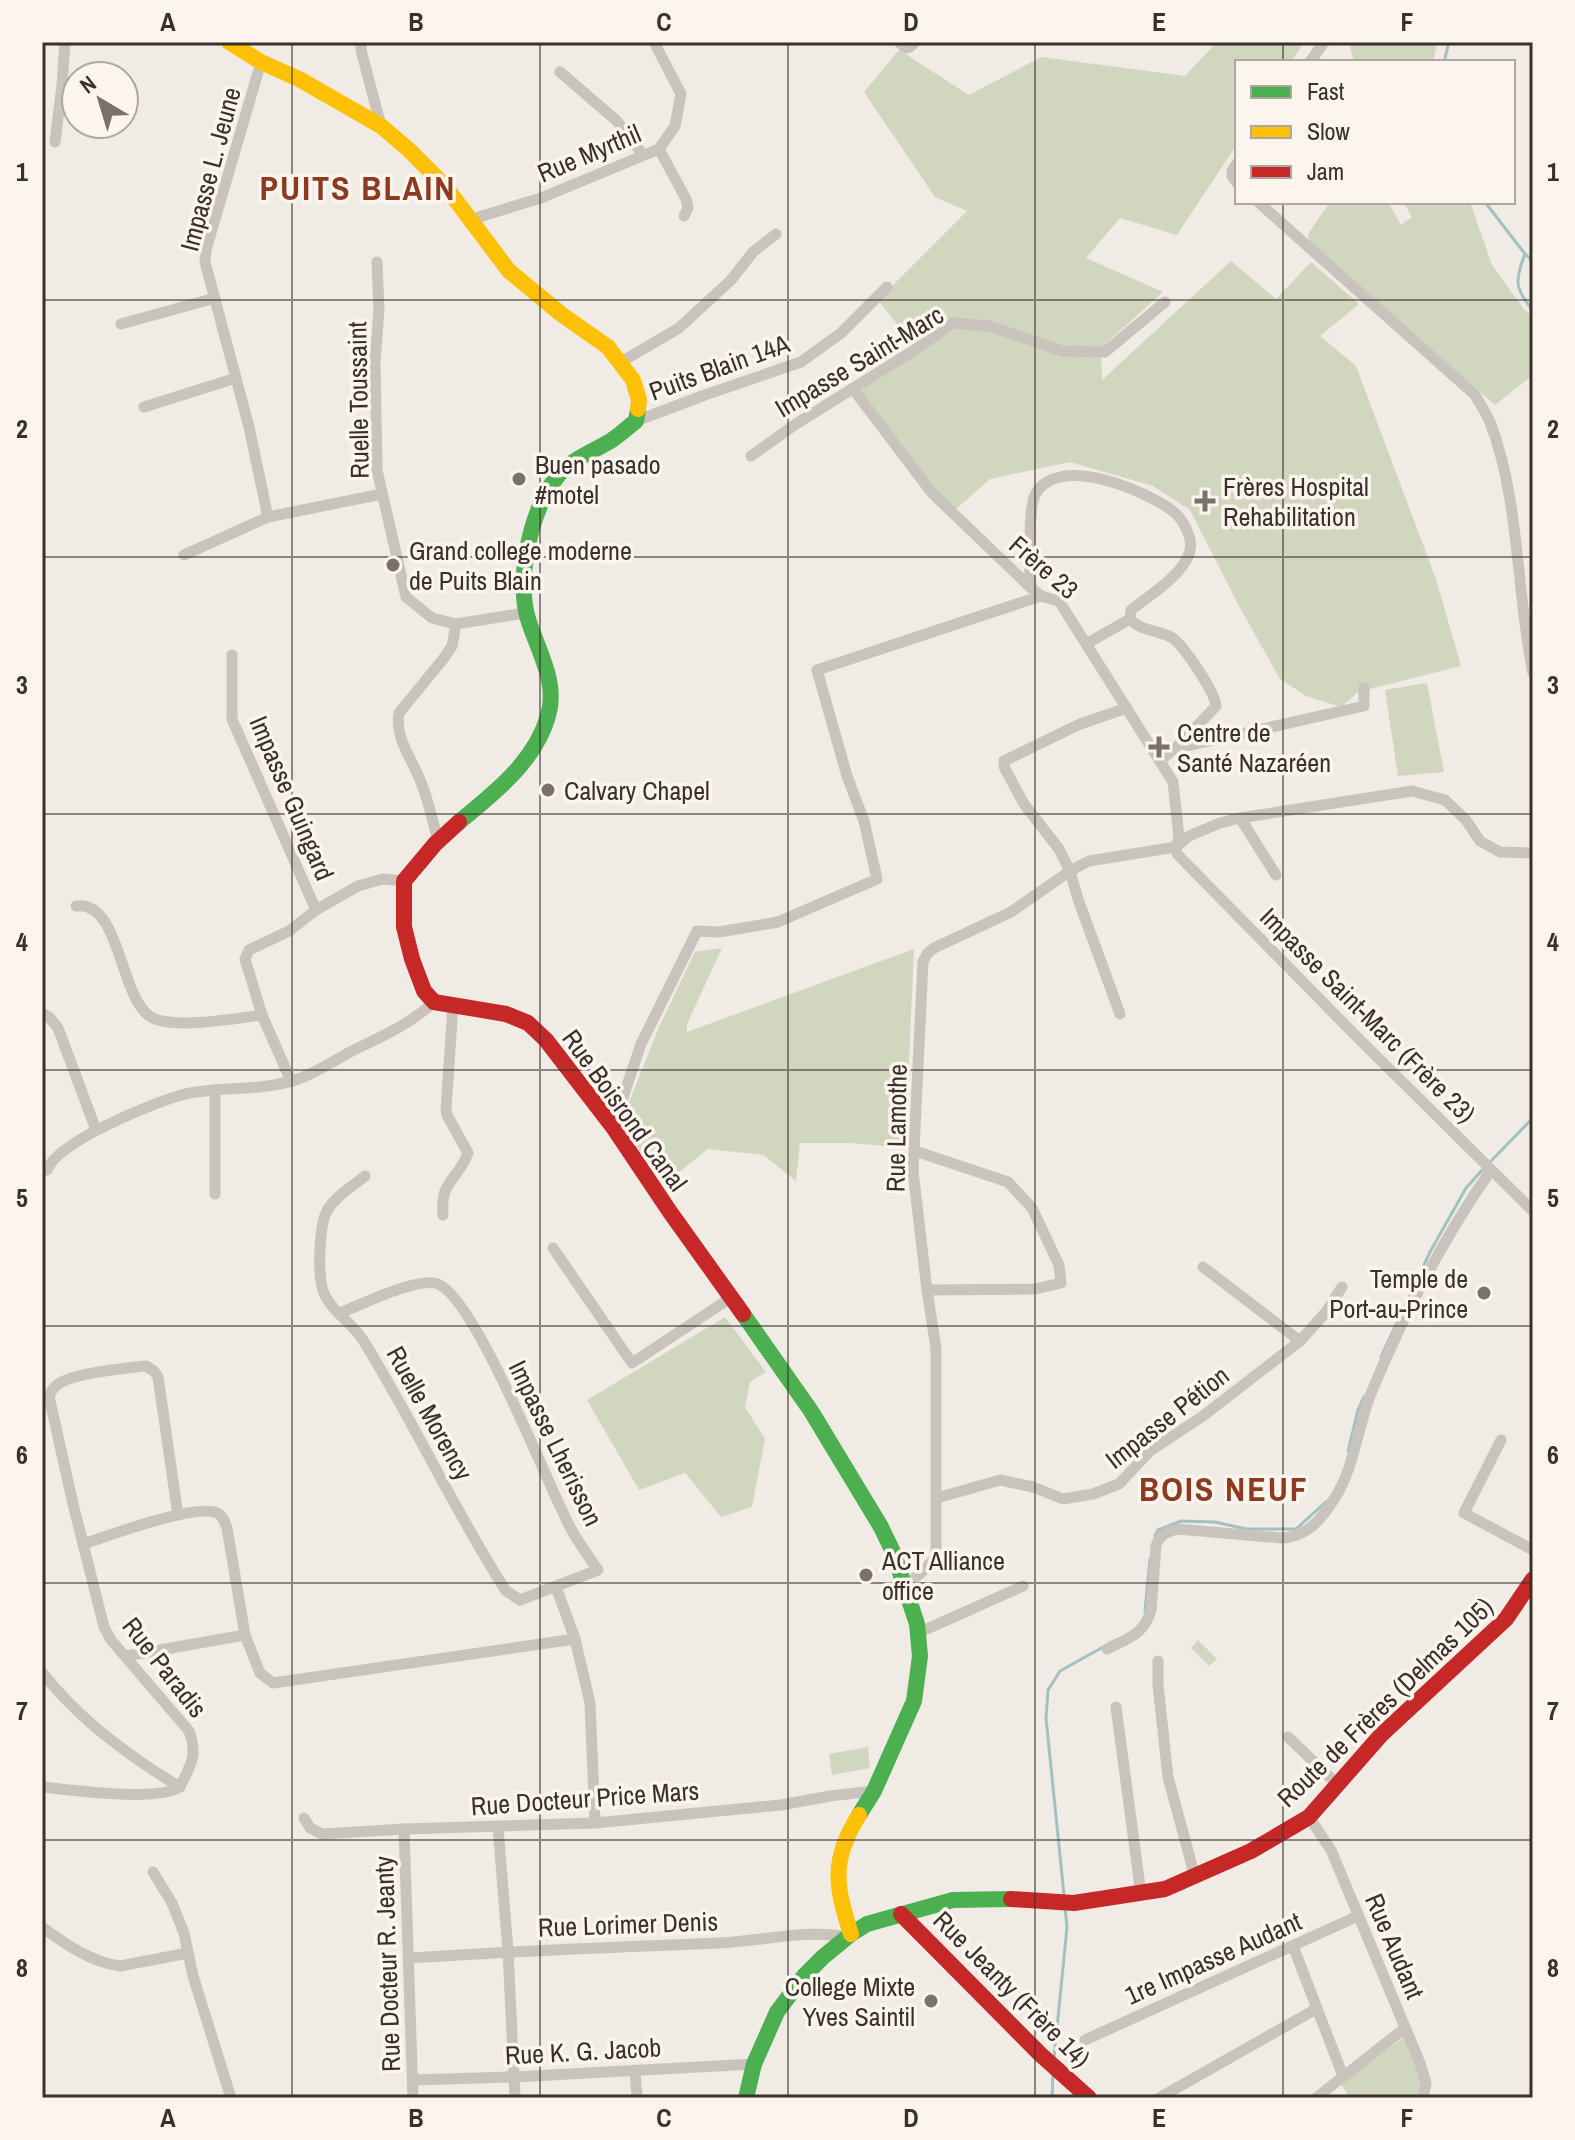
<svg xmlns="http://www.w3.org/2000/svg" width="1575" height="2140" font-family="'Archivo Narrow',sans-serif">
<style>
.green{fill:#d1d6bf}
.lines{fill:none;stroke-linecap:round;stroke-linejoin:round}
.stream{stroke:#a1c2c1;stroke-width:3}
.street{stroke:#c9c3be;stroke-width:11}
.fast{stroke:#4caf50;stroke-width:16}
.slow{stroke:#ffc107;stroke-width:16}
.jam{stroke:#c62828;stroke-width:16}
.grid{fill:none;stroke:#3b302b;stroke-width:2;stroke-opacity:0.55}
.poi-dot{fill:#7a716c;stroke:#fbf5ee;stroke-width:3}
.labels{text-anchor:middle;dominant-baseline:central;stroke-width:7;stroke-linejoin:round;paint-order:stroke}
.street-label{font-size:26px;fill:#3b302b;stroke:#fbf5ee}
.poi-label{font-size:26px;fill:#3b302b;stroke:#fbf5ee;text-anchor:start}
.district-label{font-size:34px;font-weight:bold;letter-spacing:2px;fill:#8c3b22;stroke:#fbf5ee}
.neatline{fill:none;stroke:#3b302b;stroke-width:3}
.grid-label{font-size:26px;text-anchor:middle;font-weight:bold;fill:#3b302b}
</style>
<rect width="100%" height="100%" fill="#f0ebe5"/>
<!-- green -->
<g class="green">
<polygon points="1217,42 1304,42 1291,62 1237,62 1237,144 1177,235 1120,218 1086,258 1163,292 1101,348 1102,380 1231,261 1276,299 1311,262 1359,304 1320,336 1356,366 1436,579 1461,666 1358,692 1341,707 1306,696 1280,679 1239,606 1190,510 1153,486 1070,462 990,479 955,510 936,490 858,388 914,346 878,300 967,211 935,197 864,92 899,50 969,95 1041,57 1185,76"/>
<polygon points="1349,42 1437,42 1433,62 1354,62"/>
<polygon points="1330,202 1388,202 1401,225 1412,217 1403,202 1470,202 1492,265 1523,308 1533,317 1533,375 1495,405 1309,244 1308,234"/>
<polygon points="1427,683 1444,772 1398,776 1385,690"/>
<polygon points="722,948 687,1024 687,1032 914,949 905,1148 851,1143 800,1143 796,1181 763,1155 708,1149 664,1184 622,1126 624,1115 659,1027 695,952"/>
<polygon points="725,1317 766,1372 750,1382 745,1407 765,1439 752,1507 721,1517 685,1473 639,1490 587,1400"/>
<polygon points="1198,1640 1217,1659 1209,1666 1191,1648"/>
<polygon points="868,1747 870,1768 832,1775 829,1754"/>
<polygon points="1404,2037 1422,2067 1425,2098 1350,2098 1340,2083"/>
</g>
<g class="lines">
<!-- stream -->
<g class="stream">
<polyline points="1444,62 1449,42"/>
<polyline points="1485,202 1525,254 1533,261"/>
<path d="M1525 254C1515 279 1514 289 1533 310"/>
<polyline points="1490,1162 1533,1118"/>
<polyline points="1381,1357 1430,1252 1466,1188 1484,1168"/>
<polyline points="1348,1451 1358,1410 1364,1397"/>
<polyline points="1155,1536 1158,1530 1181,1521 1215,1522 1246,1529 1296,1529 1327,1501"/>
<polyline points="1145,1611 1150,1559"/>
<polyline points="1064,1895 1046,1718 1048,1690 1060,1671 1105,1646"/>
<polyline points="1054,2058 1067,1927 1065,1907"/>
<polyline points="1052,2098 1053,2074"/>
</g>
<!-- street -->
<g class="street">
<polyline points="361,42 361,50 381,126"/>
<polyline points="899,42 906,48 910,47 915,42"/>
<polyline points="261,62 206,250 205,262 249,427 268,517"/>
<polyline points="1310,62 1324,42"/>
<polyline points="560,72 617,121 643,155"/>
<polyline points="55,142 62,85 65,42"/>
<polyline points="659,149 686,199 688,208 684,216"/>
<polyline points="1237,163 1232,171 1232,176 1237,183"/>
<path d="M1258 202 1475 395C1480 404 1486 413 1490 422 1520 500 1516 592 1533 673"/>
<polyline points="469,220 541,198 659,149 675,126 681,94 654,42"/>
<polyline points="377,262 379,310 375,362 377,470 406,597 432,618 456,624 525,613"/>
<polyline points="121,324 215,298"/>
<polyline points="621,362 679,328 731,280 753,252 776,234"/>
<polyline points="853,389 932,493 1030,587 1041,596 1059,601 1173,782 1179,837 1176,846"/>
<polyline points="144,407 236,378"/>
<polyline points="636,421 705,395 801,362 841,333 887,287"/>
<polyline points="751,456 796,424 916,349 953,323 989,326 1062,351 1105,352 1165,302"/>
<polyline points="184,555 268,517 382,494"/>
<path d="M1030 587C1030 568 1028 509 1035 495 1056 452 1148 491 1174 512 1183 520 1193 538 1190 550 1186 573 1149 596 1131 610L1130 619C1140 631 1158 630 1171 637 1183 644 1215 692 1216 706L1182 742 1161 760"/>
<polyline points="1086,644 1130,619"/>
<polyline points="232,655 232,719 316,910"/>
<polyline points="1182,742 1187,746 1364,706 1364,688"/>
<polyline points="1240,818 1276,875"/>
<path d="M438 841C433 822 429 803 422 785 414 761 394 739 399 713L444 658 452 646 456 624"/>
<polyline points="1176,847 1177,854 1361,1041 1533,1211"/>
<path d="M76 906C121 900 119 998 151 1017 173 1030 236 1018 262 1015"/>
<polyline points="42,1013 50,1018 58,1028 96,1130"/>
<polyline points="1120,1014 1078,899 1070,871 1059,849 1024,804 1004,767 1004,761 1080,724 1127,708"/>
<polyline points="291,1081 262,1015 245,959 249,950 289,931 316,910 358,886 383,879 404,881"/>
<polyline points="215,1091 215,1194"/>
<polyline points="613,1127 641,1044 697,931 719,932 778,922 877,879 864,821 847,776 817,670 1041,596"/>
<polyline points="915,1151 1008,1182 1032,1208 1059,1265 1061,1283 1035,1289 927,1290"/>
<path d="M47 1170C58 1141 155 1102 185 1094 223 1086 264 1092 301 1078 318 1071 334 1061 350 1052 380 1037 409 1025 434 1002"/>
<path d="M443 1215C440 1179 458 1181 468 1153L447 1115 446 1109 453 1005"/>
<polyline points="553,1248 632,1363 732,1297"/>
<polyline points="1203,1267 1300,1341"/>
<path d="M340 1313C360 1305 419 1276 438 1284 476 1299 547 1484 571 1529 579 1543 589 1557 598 1570L520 1600 506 1591C454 1510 414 1422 363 1340 352 1322 327 1309 322 1287 318 1270 319 1223 328 1209 336 1196 353 1186 365 1176"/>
<polyline points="1501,1440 1464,1513 1533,1550"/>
<polyline points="937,1498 1000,1480 1033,1487 1063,1499 1093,1494 1119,1484 1150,1451 1203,1416 1300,1341 1326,1312 1342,1287"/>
<path d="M83 1544C108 1536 196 1503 217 1513 223 1516 225 1522 227 1528L245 1635 260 1673 273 1683 575 1639"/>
<polyline points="905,1586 922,1572 936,1557 936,1348 927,1290 913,1171 923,962 927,954 934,948 1011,912 1070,871 1089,861 1176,847 1189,836 1220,823 1240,818 1412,791 1445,800 1466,820 1480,841 1500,852 1533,853"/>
<polyline points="556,1587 575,1639 590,1703 595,1823"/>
<polyline points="918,1633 1023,1586"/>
<path d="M1107 1649C1128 1638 1144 1635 1151 1610L1156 1546C1159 1535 1167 1532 1177 1529L1281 1538C1306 1537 1320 1521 1333 1501 1355 1468 1357 1427 1372 1391 1404 1314 1443 1239 1491 1170"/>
<polyline points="126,1656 245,1635"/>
<polyline points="1158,1661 1158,1685 1168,1777 1195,1877"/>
<path d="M42 1672C78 1719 130 1757 180 1787 191 1764 198 1756 189 1731L111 1640 104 1627 73 1504 49 1396C52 1391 52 1389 57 1385 71 1373 126 1368 146 1366L154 1371 158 1377 178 1515"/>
<polyline points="1116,1707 1141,1894"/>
<polyline points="1288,1737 1338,1785"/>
<path d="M42 1787C72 1790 157 1802 180 1787"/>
<polyline points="1309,1817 1331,1850 1420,2063 1426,2083 1423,2098"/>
<polyline points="304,1818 310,1828 322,1834 404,1829 595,1823 781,1805 830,1796 874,1791"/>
<polyline points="498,1827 508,1951 515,2098"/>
<polyline points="404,1829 413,2098"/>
<polyline points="153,1872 172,1903 184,1933 193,1976 231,2098"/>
<path d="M42 1927C65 1944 91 1962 120 1966L188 1953"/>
<polyline points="1293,1946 1343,2076"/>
<path d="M409 1958C512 1951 616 1947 720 1943 763 1941 805 1929 848 1937"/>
<polyline points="1085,2040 1358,1916"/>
<polyline points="635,2071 637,2098"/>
<polyline points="414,2080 514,2077 754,2064"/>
<polyline points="1159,2098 1316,2009"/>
<polyline points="1316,2098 1405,2028"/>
</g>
<!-- fast -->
<g class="fast">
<path d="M459 822C494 793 535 762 548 716 558 683 539 653 529 622 515 583 530 509 557 477 572 458 593 452 612 440 621 434 628 427 636 421L638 409"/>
<polyline points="743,1314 811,1411 881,1527 894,1554 917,1624 920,1656 914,1701 874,1791 859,1815"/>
<polyline points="746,2098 754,2064 777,2012 804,1976 823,1957 851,1934 867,1924 953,1900 1011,1899"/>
</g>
<!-- slow -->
<g class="slow">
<polyline points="229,42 261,62 299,79 381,126 409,150 445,186 509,271 561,314 608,347 633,380 639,400 638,409"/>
<path d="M851 1934C835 1885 831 1860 859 1815"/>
</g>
<!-- jam -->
<g class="jam">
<polyline points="459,822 435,844 404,881 404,927 412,959 424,991 434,1002 506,1014 528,1023 546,1040 613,1127 670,1212 743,1314"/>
<polyline points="1011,1899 1074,1903 1165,1889 1251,1851 1309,1817 1381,1735 1506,1619 1533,1579"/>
<polyline points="901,1914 1040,2054 1089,2098"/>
</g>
</g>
<!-- grid -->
<path class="grid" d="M292 42V2098M540 42V2098M788 42V2098M1035 42V2098M1283 42V62M1283 202V2098M42 300H1533M42 557H1533M42 814H1533M42 1070H1533M42 1326H1533M42 1583H1533M42 1840H1533"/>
<!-- markers -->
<g class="poi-dot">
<circle cx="519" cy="479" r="8"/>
<path d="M1201 489h8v8h8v8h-8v8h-8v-8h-8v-8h8z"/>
<circle cx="393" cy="565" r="8"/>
<path d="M1155 735h8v8h8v8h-8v8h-8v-8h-8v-8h8z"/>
<circle cx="548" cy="790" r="8"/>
<circle cx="1484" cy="1293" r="8"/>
<circle cx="866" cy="1575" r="8"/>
<circle cx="931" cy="2001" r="8"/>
</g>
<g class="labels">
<!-- street labels -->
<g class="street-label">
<text transform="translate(589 153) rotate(-23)">Rue Myrthil</text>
<text transform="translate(210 169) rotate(-75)">Impasse L. Jeune</text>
<text transform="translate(859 361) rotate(-31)">Impasse Saint-Marc</text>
<text transform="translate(719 367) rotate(-20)">Puits Blain 14A</text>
<text transform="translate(358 400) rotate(-91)">Ruelle Toussaint</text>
<text transform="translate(1044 567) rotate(41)">Frère 23</text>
<text transform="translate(292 798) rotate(67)">Impasse Guingard</text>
<text transform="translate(1368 1015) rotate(45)">Impasse Saint-Marc (Frère 23)</text>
<text transform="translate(625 1110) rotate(54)">Rue Boisrond Canal</text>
<text transform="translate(896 1128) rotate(-89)">Rue Lamothe</text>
<text transform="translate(430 1413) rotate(61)">Ruelle Morency</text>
<text transform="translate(1167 1417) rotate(-38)">Impasse Pétion</text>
<text transform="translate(556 1443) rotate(64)">Impasse Lherisson</text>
<text transform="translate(165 1667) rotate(52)">Rue Paradis</text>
<text transform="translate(1385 1702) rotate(-44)">Route de Frères (Delmas 105)</text>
<text transform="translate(585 1798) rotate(-4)">Rue Docteur Price Mars</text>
<text transform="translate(628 1924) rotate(-2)">Rue Lorimer Denis</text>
<text transform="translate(1395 1946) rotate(67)">Rue Audant</text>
<text transform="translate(1213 1958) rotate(-24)">1re Impasse Audant</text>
<text transform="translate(387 1964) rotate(-92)">Rue Docteur R. Jeanty</text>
<text transform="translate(1012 1989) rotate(45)">Rue Jeanty (Frère 14)</text>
<text transform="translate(583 2051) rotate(-3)">Rue K. G. Jacob</text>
</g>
<!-- poi labels -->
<g class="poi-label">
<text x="535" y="464">Buen pasado<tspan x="535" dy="30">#motel</tspan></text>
<text x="1223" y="486">Frères Hospital<tspan x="1223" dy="30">Rehabilitation</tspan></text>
<text x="409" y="550">Grand college moderne<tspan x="409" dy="30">de Puits Blain</tspan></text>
<text x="1177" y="732">Centre de<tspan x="1177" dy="30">Santé Nazaréen</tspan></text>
<text x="564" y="790">Calvary Chapel</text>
<text x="1468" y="1278" text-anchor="end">Temple de<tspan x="1468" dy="30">Port-au-Prince</tspan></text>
<text x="882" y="1560">ACT Alliance<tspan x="882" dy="30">office</tspan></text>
<text x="915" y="1986" text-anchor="end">College Mixte<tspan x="915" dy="30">Yves Saintil</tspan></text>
</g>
<!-- district labels -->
<g class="district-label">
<text x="358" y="188">PUITS BLAIN</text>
<text x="1224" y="1489">BOIS NEUF</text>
</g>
</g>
<!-- border -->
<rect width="1575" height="2140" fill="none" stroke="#fbf5ee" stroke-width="88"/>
<!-- legend -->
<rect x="1235" y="60" width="280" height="144" fill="#fbf5ee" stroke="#aea6a0" stroke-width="2"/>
<rect x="1251" y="86" width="40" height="12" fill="#4caf50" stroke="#aea6a0" stroke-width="2"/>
<text x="1307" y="100" font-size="24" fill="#3b302b">Fast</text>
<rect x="1251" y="126" width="40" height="12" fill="#ffc107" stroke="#aea6a0" stroke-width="2"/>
<text x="1307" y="140" font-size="24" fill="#3b302b">Slow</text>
<rect x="1251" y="166" width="40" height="12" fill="#c62828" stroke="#aea6a0" stroke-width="2"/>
<text x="1307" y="180" font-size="24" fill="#3b302b">Jam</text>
<!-- north arrow -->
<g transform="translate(100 100) rotate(322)"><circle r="38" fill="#fbf5ee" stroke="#aea6a0" stroke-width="2"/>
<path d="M0-6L14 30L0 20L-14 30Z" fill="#7a716c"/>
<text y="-12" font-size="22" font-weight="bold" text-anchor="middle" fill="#3b302b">N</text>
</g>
<rect x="44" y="44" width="1487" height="2052" class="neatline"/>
<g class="grid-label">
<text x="168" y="31">A</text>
<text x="416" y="31">B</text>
<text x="664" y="31">C</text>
<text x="911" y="31">D</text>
<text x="1159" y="31">E</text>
<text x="1407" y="31">F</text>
<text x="22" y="181">1</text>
<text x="1553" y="181">1</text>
<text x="22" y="438">2</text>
<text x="1553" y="438">2</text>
<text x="22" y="694">3</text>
<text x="1553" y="694">3</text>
<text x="22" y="951">4</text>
<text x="1553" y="951">4</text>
<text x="22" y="1207">5</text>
<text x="1553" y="1207">5</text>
<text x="22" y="1464">6</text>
<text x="1553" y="1464">6</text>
<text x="22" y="1720">7</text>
<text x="1553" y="1720">7</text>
<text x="22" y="1977">8</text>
<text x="1553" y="1977">8</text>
<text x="168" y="2127">A</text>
<text x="416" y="2127">B</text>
<text x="664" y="2127">C</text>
<text x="911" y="2127">D</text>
<text x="1159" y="2127">E</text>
<text x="1407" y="2127">F</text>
</g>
</svg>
